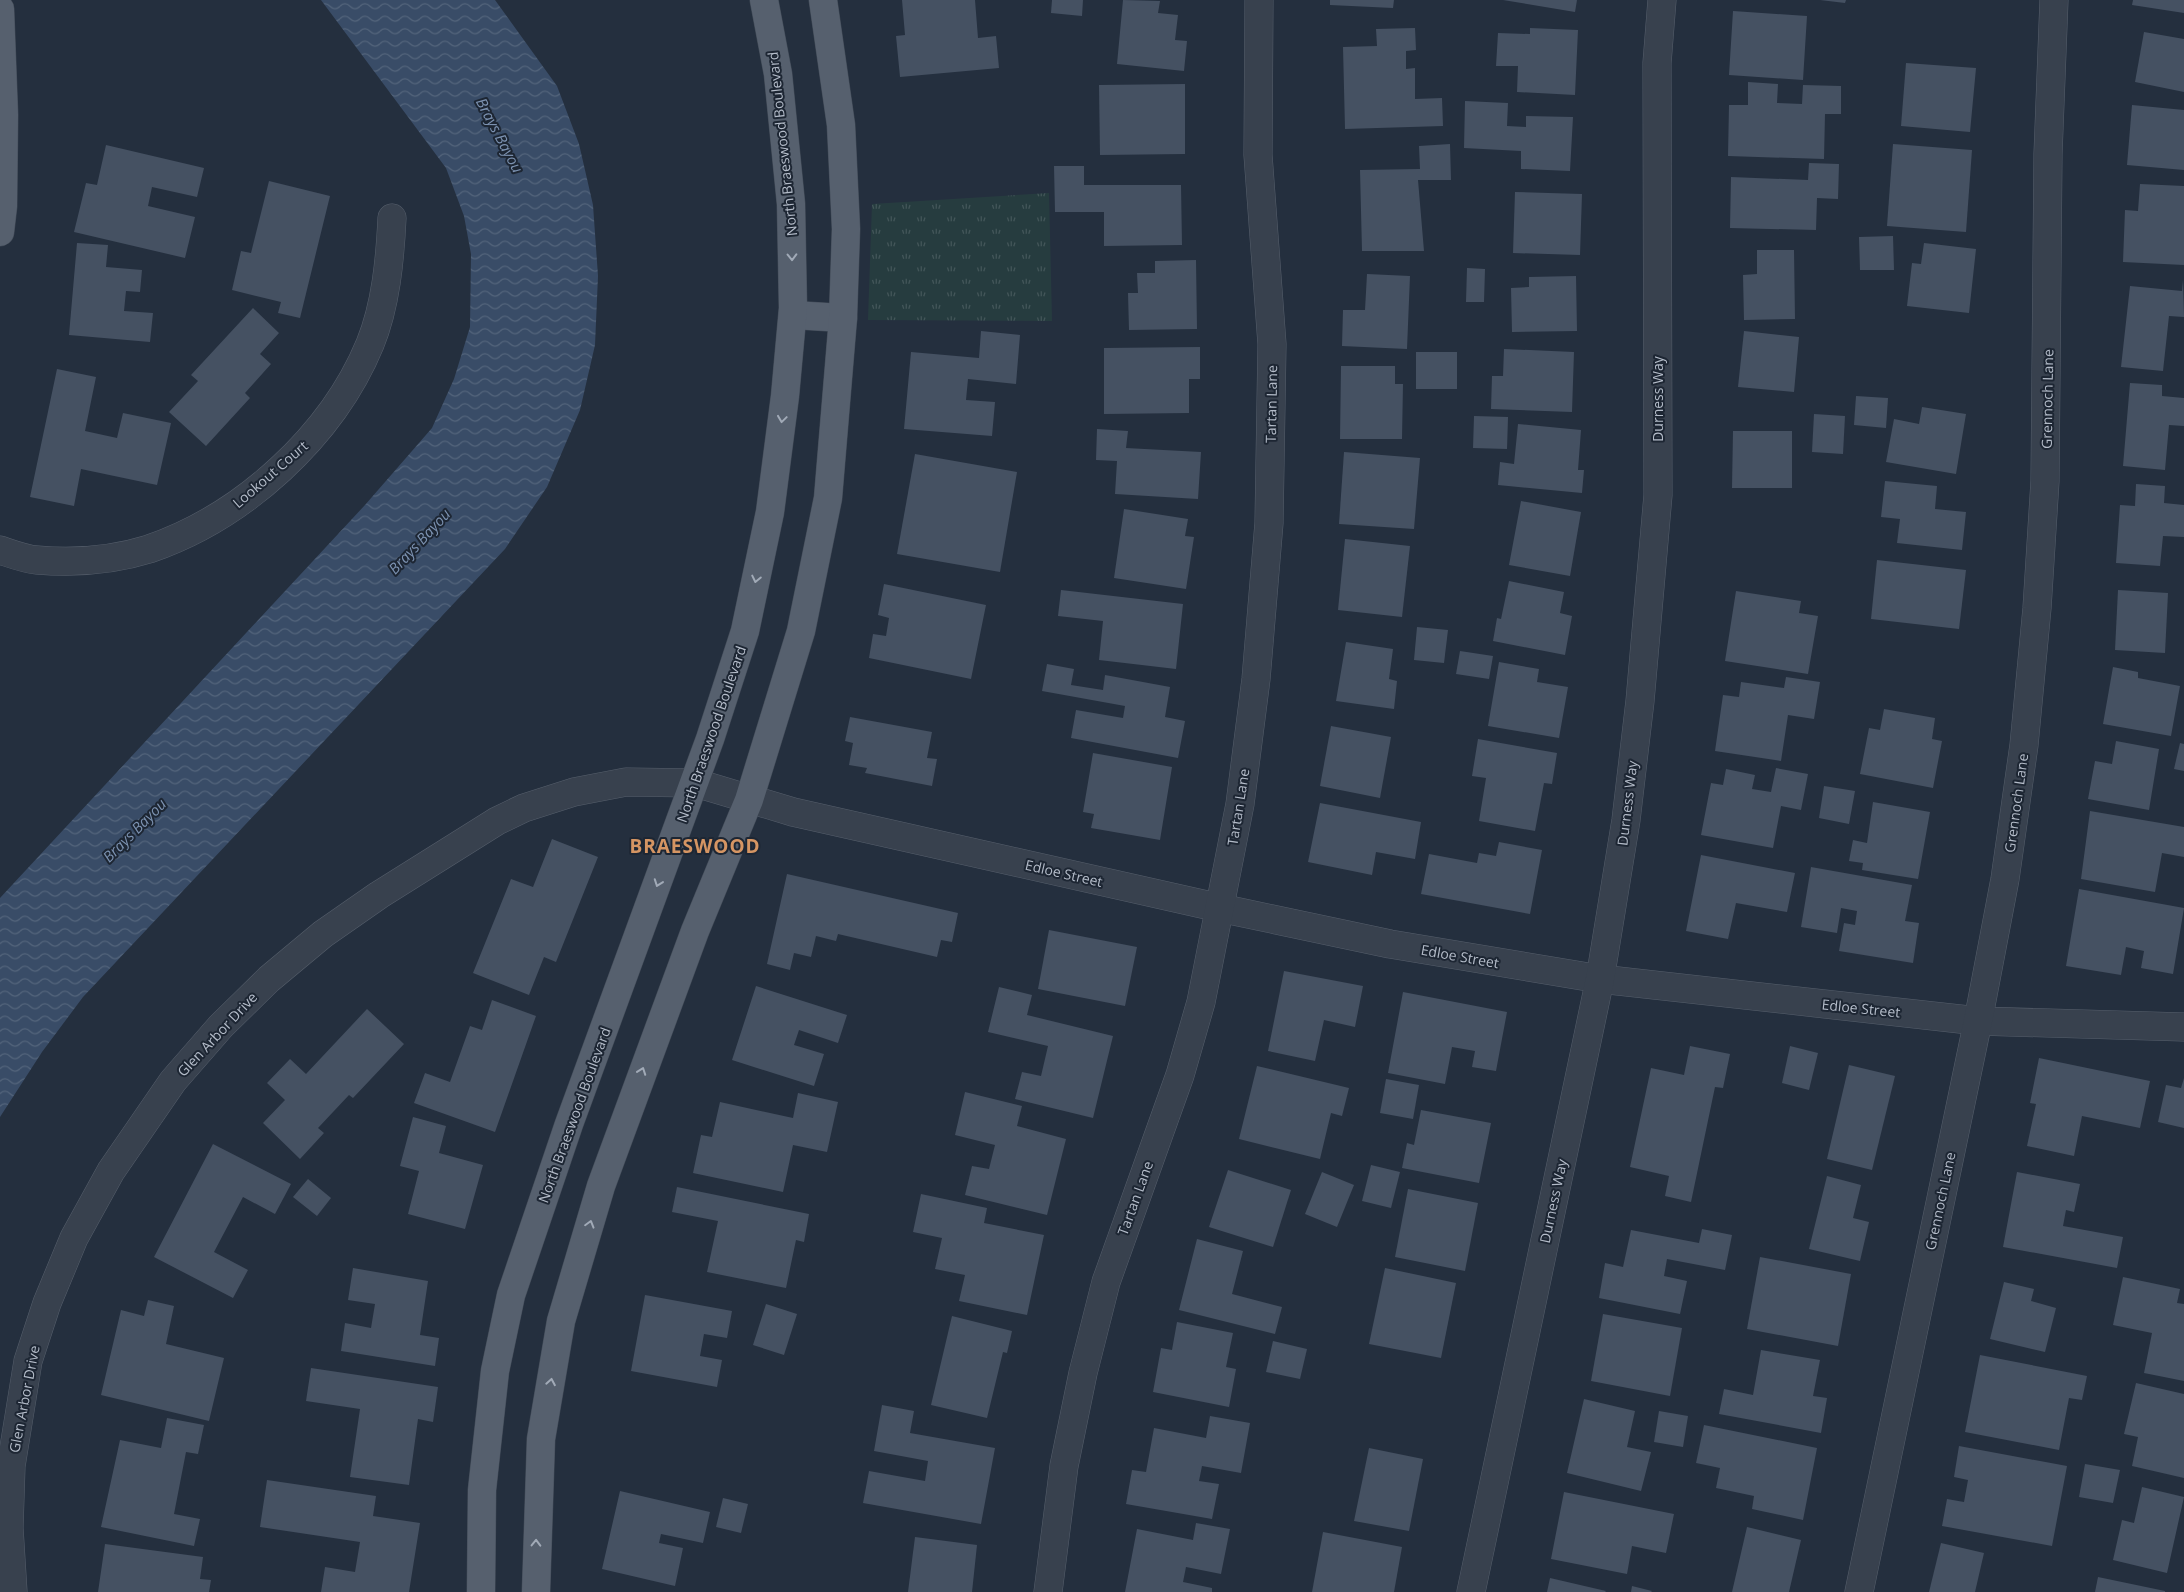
<svg xmlns="http://www.w3.org/2000/svg" width="2184" height="1592" font-family="'Open Sans',sans-serif">
<style>
.grass{fill:url(#grass-tufts)}
.water{fill:url(#water-waves)}
.building{fill:#455162}
.lines{fill:none;stroke-linecap:round;stroke-linejoin:round}
.minor-casing{stroke:#565f6c;stroke-width:29}
.major-casing{stroke:#414a57;stroke-width:29}
.minor{stroke:#38414e;stroke-width:28}
.major{stroke:#56606e;stroke-width:28}
.oneway{stroke:#a1aab7}
.labels{text-anchor:middle;dominant-baseline:central;stroke-width:4;stroke-linejoin:round;paint-order:stroke}
.street-label{font-size:14px;fill:#b4bcc9;stroke:#1d2633}
.water-label{font-size:15px;font-style:italic;fill:#7c92b1;stroke:#1d2633}
.district-label{font-size:19px;font-weight:bold;letter-spacing:1px;fill:#d59563;stroke:#1d2633}
</style>
<defs>
<pattern id="grass-tufts" width="24" height="20" patternUnits="userSpaceOnUse" patternTransform="scale(1.25)"><rect width="24" height="20" fill="#263c3f"/><path d="M3 7l-1-3M5 7V3M7 7l1-3M15 17l-1-3M17 17v-4M19 17l1-3" fill="none" stroke="#435659"/></pattern>
<pattern id="water-waves" width="16" height="10" patternUnits="userSpaceOnUse" patternTransform="scale(1.25)"><rect width="16" height="10" fill="#394c67"/><path d="M0 5q4-4 8 0t8 0" fill="none" stroke="#53647b"/></pattern>
</defs>
<rect width="100%" height="100%" fill="#242f3e"/>
<!-- grass -->
<polygon class="grass" points="1049,193 1052,321 868,320 872,204"/>
<!-- water -->
<polygon class="water" points="321,0 495,0 557,86 579,144 593,205 598,276 595,345 580,410 547,487 505,549 83,997 42,1052 0,1117 0,898 365,505 432,428 454,379 470,327 471,254 464,216 446,168"/>
<!-- building -->
<g class="building">
<polygon points="902,0 975,0 978,38 996,36 999,68 900,77 896,36 905,35"/>
<polygon points="1052,0 1083,0 1082,16 1051,13"/>
<polygon points="1123,0 1160,1 1158,13 1178,15 1175,40 1187,41 1184,71 1117,64"/>
<polygon points="1330,0 1394,0 1393,8 1330,5"/>
<polygon points="1503,0 1577,0 1575,12"/>
<polygon points="1820,0 1846,0 1845,3"/>
<polygon points="2133,0 2184,0 2184,13 2132,5"/>
<polygon points="1733,11 1807,16 1803,80 1729,75"/>
<polygon points="1415,28 1416,50 1406,51 1406,69 1415,68 1415,99 1442,98 1443,126 1345,129 1343,47 1377,46 1376,29"/>
<polygon points="1530,28 1578,30 1575,95 1517,92 1518,66 1496,66 1498,33 1530,34"/>
<polygon points="2144,32 2184,39 2184,92 2135,82"/>
<polygon points="1906,63 1976,68 1970,132 1901,126"/>
<polygon points="1748,82 1778,84 1777,103 1802,104 1803,85 1841,86 1841,114 1825,114 1824,159 1728,156 1729,105 1748,105"/>
<polygon points="1185,84 1185,154 1100,155 1099,85"/>
<polygon points="1465,101 1508,103 1507,126 1526,127 1526,116 1573,117 1570,171 1521,169 1521,151 1464,148"/>
<polygon points="2132,105 2184,110 2184,170 2127,165"/>
<polygon points="1450,144 1451,180 1418,180 1424,251 1362,251 1360,170 1420,169 1419,146"/>
<polygon points="1893,144 1972,150 1966,232 1887,226"/>
<polygon points="106,145 204,168 197,197 152,187 148,206 195,217 185,258 74,232 86,183 97,185"/>
<polygon points="1809,163 1839,164 1838,199 1817,198 1816,230 1730,228 1731,177 1808,180"/>
<polygon points="1054,166 1084,166 1084,185 1181,185 1182,245 1104,246 1104,212 1055,212"/>
<polygon points="269,181 330,196 300,318 278,313 281,302 232,290 241,251 251,253"/>
<polygon points="2140,184 2184,186 2184,265 2123,262 2125,210 2138,211"/>
<polygon points="1515,192 1582,194 1580,255 1513,253"/>
<polygon points="1893,236 1894,270 1860,270 1859,237"/>
<polygon points="77,243 108,245 106,267 142,270 140,292 126,291 124,311 153,313 150,342 69,335"/>
<polygon points="1924,243 1976,249 1969,313 1907,306 1912,263 1921,264"/>
<polygon points="1757,250 1794,250 1795,319 1744,320 1743,275 1757,274"/>
<polygon points="1196,260 1197,329 1129,330 1128,293 1138,293 1137,273 1155,273 1155,261"/>
<polygon points="1467,268 1485,269 1484,302 1466,302"/>
<polygon points="1367,274 1410,276 1407,349 1342,346 1343,310 1365,310"/>
<polygon points="1576,276 1577,331 1512,332 1511,288 1529,287 1529,277"/>
<polygon points="2183,280 2184,317 2169,316 2163,371 2121,367 2130,286 2182,291"/>
<polygon points="253,308 279,333 260,354 271,364 245,393 250,398 206,446 169,412 198,381 191,375"/>
<polygon points="981,331 1020,335 1016,384 968,379 966,400 995,402 992,436 904,429 911,352 979,358"/>
<polygon points="1744,331 1799,337 1794,392 1738,387"/>
<polygon points="1200,347 1200,379 1189,379 1189,413 1104,414 1104,348"/>
<polygon points="1504,349 1574,352 1572,412 1491,409 1492,376 1503,376"/>
<rect x="1416" y="352" width="41" height="37"/>
<polygon points="1341,366 1395,366 1395,384 1403,384 1402,439 1340,439"/>
<polygon points="57,369 96,377 85,431 117,438 123,413 171,423 157,485 81,469 74,506 30,497"/>
<polygon points="2130,383 2162,385 2162,396 2184,398 2184,426 2169,425 2165,470 2123,466"/>
<polygon points="1856,396 1888,398 1886,428 1854,425"/>
<polygon points="1922,407 1966,414 1956,474 1886,462 1894,419 1919,424"/>
<polygon points="1814,414 1845,416 1843,454 1812,452"/>
<polygon points="1474,416 1508,417 1507,449 1473,448"/>
<polygon points="1518,424 1581,430 1578,470 1584,470 1582,493 1498,485 1500,462 1514,464"/>
<polygon points="1097,429 1128,431 1126,448 1201,452 1198,499 1115,494 1117,461 1096,460"/>
<polygon points="1733,431 1792,431 1792,488 1732,488"/>
<polygon points="1344,452 1420,458 1414,529 1339,524"/>
<polygon points="915,454 1017,472 1000,572 897,554"/>
<polygon points="1885,481 1937,486 1935,509 1966,512 1962,550 1897,543 1900,519 1881,517"/>
<polygon points="2136,484 2165,486 2164,503 2184,505 2184,537 2163,536 2160,566 2116,563 2120,505 2135,506"/>
<polygon points="1521,501 1581,512 1570,576 1509,565"/>
<polygon points="1124,509 1188,519 1185,536 1194,537 1186,589 1114,578"/>
<polygon points="1345,539 1410,546 1402,617 1338,610"/>
<polygon points="1877,560 1966,570 1959,629 1871,619"/>
<polygon points="1509,581 1564,592 1560,613 1572,616 1565,655 1493,641 1497,618 1501,619"/>
<polygon points="884,584 986,605 971,679 869,658 873,634 886,636 889,618 878,615"/>
<polygon points="1061,590 1183,604 1176,669 1099,660 1103,621 1058,616"/>
<polygon points="2118,590 2168,593 2165,653 2115,650"/>
<polygon points="1736,591 1801,601 1799,613 1818,616 1808,674 1725,661"/>
<polygon points="1417,627 1448,630 1444,663 1414,660"/>
<polygon points="1346,642 1393,649 1389,679 1397,681 1394,709 1336,701"/>
<polygon points="1460,651 1493,656 1489,679 1456,674"/>
<polygon points="1499,662 1539,669 1537,682 1568,687 1559,738 1488,726"/>
<polygon points="1047,664 1074,669 1071,685 1103,690 1105,675 1170,687 1165,717 1185,721 1178,758 1071,738 1076,710 1123,718 1125,706 1042,691"/>
<polygon points="2113,667 2138,672 2138,678 2180,686 2171,736 2103,724"/>
<polygon points="1786,677 1820,682 1814,719 1788,715 1781,761 1715,751 1723,695 1739,697 1741,682 1784,688"/>
<polygon points="1884,709 1935,718 1932,739 1942,741 1933,788 1860,774 1869,728 1880,730"/>
<polygon points="850,717 932,732 927,758 937,759 932,786 865,773 867,768 849,765 853,743 845,741"/>
<polygon points="1331,726 1391,737 1380,798 1320,786"/>
<polygon points="1478,739 1557,753 1552,784 1544,783 1535,831 1479,821 1486,778 1472,776"/>
<polygon points="2116,741 2159,749 2149,810 2088,799 2095,761 2112,764"/>
<polygon points="2180,743 2184,744 2184,771 2174,769"/>
<polygon points="1093,753 1172,767 1160,840 1091,828 1094,814 1083,812"/>
<polygon points="1776,768 1808,774 1801,810 1781,806 1773,848 1701,835 1711,783 1723,785 1726,769 1755,775 1752,789 1771,792"/>
<polygon points="1824,786 1855,791 1849,824 1819,818"/>
<polygon points="1873,802 1930,812 1918,879 1862,870 1863,863 1849,861 1853,840 1867,843"/>
<polygon points="1320,803 1421,822 1415,859 1376,852 1372,875 1308,862"/>
<polygon points="2090,811 2184,827 2184,857 2162,853 2155,892 2081,879"/>
<polygon points="552,839 598,857 556,962 544,957 529,995 473,973 511,879 533,887"/>
<polygon points="1499,842 1542,850 1530,914 1421,894 1429,854 1477,863 1479,853 1496,856"/>
<polygon points="1701,855 1795,873 1787,912 1736,903 1728,939 1686,931"/>
<polygon points="1811,867 1912,885 1905,921 1919,923 1913,963 1839,951 1844,923 1855,925 1857,911 1841,908 1837,933 1801,927"/>
<polygon points="787,874 958,913 952,942 941,940 937,957 838,934 836,941 816,936 811,957 794,953 790,970 767,964"/>
<polygon points="2079,889 2184,908 2173,974 2141,968 2144,951 2126,947 2121,975 2066,966"/>
<polygon points="1049,930 1137,947 1125,1006 1038,989"/>
<polygon points="1284,971 1363,986 1355,1027 1324,1020 1315,1061 1268,1051"/>
<polygon points="756,986 847,1015 838,1043 799,1030 794,1045 824,1054 814,1086 732,1060"/>
<polygon points="999,987 1032,995 1027,1015 1113,1036 1093,1118 1015,1099 1022,1072 1041,1076 1048,1046 988,1032"/>
<polygon points="1403,992 1507,1012 1496,1071 1472,1067 1475,1051 1452,1047 1445,1084 1388,1073"/>
<polygon points="492,1000 536,1016 495,1132 414,1103 425,1073 450,1082 470,1026 482,1030"/>
<polygon points="367,1009 404,1044 353,1098 349,1095 318,1128 324,1133 300,1159 263,1123 285,1100 267,1083 290,1059 306,1074"/>
<polygon points="1690,1046 1730,1054 1723,1088 1715,1087 1691,1202 1665,1196 1669,1176 1630,1167 1651,1068 1684,1075"/>
<polygon points="1790,1046 1818,1053 1809,1090 1782,1083"/>
<polygon points="2039,1058 2150,1081 2140,1128 2082,1116 2074,1156 2027,1146 2036,1104 2030,1103"/>
<polygon points="1849,1065 1895,1076 1872,1170 1827,1159"/>
<polygon points="1257,1066 1349,1088 1342,1116 1331,1113 1320,1159 1239,1139"/>
<polygon points="2184,1078 2184,1128 2158,1122 2166,1085 2181,1088"/>
<polygon points="1386,1079 1419,1085 1413,1119 1380,1113"/>
<polygon points="965,1092 1022,1106 1017,1126 1066,1139 1047,1215 965,1195 972,1166 989,1169 995,1145 955,1135"/>
<polygon points="798,1093 838,1102 827,1152 793,1145 783,1192 693,1173 701,1135 712,1137 720,1102 793,1118"/>
<polygon points="1421,1110 1491,1123 1479,1183 1402,1168 1407,1143 1414,1145"/>
<polygon points="413,1117 446,1126 439,1153 483,1165 465,1229 408,1214 419,1171 400,1166"/>
<polygon points="213,1144 291,1184 275,1214 243,1197 214,1252 248,1270 233,1298 154,1257"/>
<polygon points="1371,1165 1400,1172 1391,1208 1362,1201"/>
<polygon points="1228,1170 1291,1190 1273,1247 1209,1227"/>
<polygon points="1322,1172 1354,1185 1337,1227 1305,1214"/>
<polygon points="2017,1172 2080,1184 2074,1212 2066,1210 2063,1226 2123,1237 2117,1268 2003,1247"/>
<polygon points="1827,1176 1861,1185 1853,1218 1869,1222 1860,1261 1809,1249"/>
<polygon points="308,1179 331,1198 317,1216 293,1197"/>
<polygon points="677,1187 809,1214 804,1242 796,1240 786,1288 707,1272 718,1221 672,1212"/>
<polygon points="1408,1189 1478,1203 1465,1271 1395,1257"/>
<polygon points="921,1194 987,1208 984,1223 1044,1235 1027,1315 959,1301 965,1275 935,1269 942,1238 913,1232"/>
<polygon points="1702,1229 1732,1235 1725,1270 1667,1259 1664,1276 1687,1281 1680,1314 1599,1298 1605,1263 1623,1267 1631,1230 1699,1243"/>
<polygon points="1197,1239 1243,1251 1232,1294 1282,1307 1275,1334 1179,1310"/>
<polygon points="1760,1257 1851,1274 1838,1346 1747,1329"/>
<polygon points="353,1268 428,1281 420,1335 439,1338 435,1366 341,1351 345,1323 371,1328 375,1304 348,1300"/>
<polygon points="1385,1268 1456,1283 1441,1358 1369,1344"/>
<polygon points="2123,1277 2180,1289 2177,1303 2184,1304 2184,1381 2144,1373 2152,1333 2113,1325"/>
<polygon points="2004,1282 2034,1289 2031,1301 2056,1308 2045,1352 1990,1339"/>
<polygon points="645,1295 732,1311 727,1338 704,1334 700,1356 722,1360 717,1387 631,1371"/>
<polygon points="148,1300 174,1306 166,1344 224,1358 209,1421 101,1395 121,1310 144,1316"/>
<polygon points="766,1304 797,1314 784,1355 753,1345"/>
<polygon points="1603,1314 1682,1328 1670,1396 1591,1381"/>
<polygon points="952,1316 1012,1331 1007,1353 1003,1352 987,1418 931,1405"/>
<polygon points="1177,1322 1233,1333 1226,1367 1236,1369 1229,1407 1153,1392 1161,1348 1172,1350"/>
<polygon points="1273,1341 1307,1349 1300,1379 1266,1372"/>
<polygon points="1761,1350 1820,1360 1813,1396 1827,1398 1821,1433 1719,1414 1724,1389 1753,1395"/>
<polygon points="1980,1355 2087,1376 2082,1400 2069,1398 2059,1450 1965,1432"/>
<polygon points="311,1368 438,1387 433,1422 418,1419 409,1485 350,1477 360,1409 306,1401"/>
<polygon points="2136,1383 2184,1394 2184,1478 2132,1466 2138,1437 2124,1434"/>
<polygon points="1584,1399 1635,1411 1627,1447 1651,1452 1641,1491 1567,1473"/>
<polygon points="882,1405 914,1411 910,1433 995,1448 981,1524 863,1503 869,1471 925,1481 928,1461 874,1451"/>
<polygon points="1659,1411 1688,1416 1683,1447 1654,1442"/>
<polygon points="1210,1416 1250,1423 1241,1473 1202,1466 1199,1481 1219,1484 1212,1519 1126,1504 1132,1470 1146,1472 1154,1428 1206,1438"/>
<polygon points="167,1418 204,1425 198,1454 186,1452 174,1514 200,1519 194,1546 101,1527 120,1440 161,1448"/>
<polygon points="1704,1425 1817,1448 1803,1520 1752,1509 1754,1496 1716,1488 1720,1468 1696,1463"/>
<polygon points="1959,1446 2067,1466 2052,1546 1942,1526 1947,1499 1964,1502 1968,1480 1954,1477"/>
<polygon points="1369,1448 1423,1459 1409,1531 1354,1521"/>
<polygon points="2085,1464 2120,1470 2113,1503 2079,1497"/>
<polygon points="267,1480 376,1496 373,1516 420,1523 409,1592 321,1592 325,1567 355,1572 360,1542 260,1527"/>
<polygon points="2142,1487 2184,1497 2167,1573 2113,1560 2122,1520 2134,1523"/>
<polygon points="620,1491 710,1512 703,1543 661,1534 659,1543 683,1548 675,1586 602,1569"/>
<polygon points="1564,1492 1674,1514 1666,1553 1632,1546 1627,1574 1551,1559"/>
<polygon points="723,1498 748,1504 741,1533 716,1527"/>
<polygon points="1196,1523 1230,1529 1221,1574 1186,1567 1183,1582 1212,1588 1212,1592 1125,1592 1137,1529 1193,1540"/>
<polygon points="1747,1527 1801,1540 1789,1592 1732,1592"/>
<polygon points="1323,1532 1402,1547 1394,1592 1312,1592"/>
<polygon points="915,1537 977,1545 972,1592 908,1592"/>
<polygon points="1941,1543 1984,1553 1975,1592 1929,1592"/>
<polygon points="105,1544 203,1557 200,1579 211,1580 209,1592 98,1592"/>
<polygon points="2098,1577 2165,1591 2165,1592 2095,1592"/>
<polygon points="1550,1578 1606,1591 1605,1592 1547,1592"/>
<polygon points="1632,1586 1652,1591 1651,1592 1631,1592"/>
</g>
<g class="lines">
<!-- minor casing -->
<g class="minor-casing">
<g id="minor">
<path d="M0 550C12 554 25 559 37 560 73 563 114 560 149 549 243 517 332 436 370 344 386 305 390 259 392 218"/>
<polyline points="13,1592 9,1528 11,1466 28,1361 47,1303 74,1238 111,1171 173,1081 221,1026 269,979 323,934 379,895 497,821 524,808 574,792 626,782 696,783 793,812 1220,908 1390,944 1600,979 1978,1021 2184,1027"/>
<polyline points="1048,1592 1064,1466 1083,1373 1106,1282 1180,1075 1201,1002 1240,804 1256,679 1269,523 1272,344 1258,155 1259,0"/>
<polyline points="1471,1592 1600,979 1626,820 1640,701 1658,495 1657,63 1662,0"/>
<polyline points="1859,1592 1978,1021 2005,879 2024,745 2037,608 2045,481 2048,154 2054,0"/>
</g>
</g>
<!-- major casing -->
<g class="major-casing">
<g id="major">
<polyline points="0,9 4,115 3,206 0,232"/>
<polyline points="793,315 843,318"/>
<polyline points="481,1592 482,1490 495,1371 511,1295 569,1124 710,739 745,631 770,512 785,396 793,308 791,204 778,74 764,0"/>
<polyline points="536,1592 541,1439 561,1321 601,1186 695,931 749,800 801,631 828,498 843,318 846,229 841,125 823,0"/>
</g>
</g>
<!-- minor -->
<use href="#minor" class="minor"/>
<!-- major -->
<use href="#major" class="major"/>
</g>
<!-- one-way arrows -->
<defs><path id="oneway-chevron" d="M-2-3.5L2.5 0L-2 3.5" fill="none" stroke-width="1.6" stroke-linecap="round" stroke-linejoin="round" transform="scale(1.25)"/></defs>
<g class="oneway">
<use href="#oneway-chevron" transform="translate(792 257) rotate(89)"/>
<use href="#oneway-chevron" transform="translate(782 419) rotate(98)"/>
<use href="#oneway-chevron" transform="translate(756 579) rotate(102)"/>
<use href="#oneway-chevron" transform="translate(658 883) rotate(110)"/>
<use href="#oneway-chevron" transform="translate(642 1071) rotate(-70)"/>
<use href="#oneway-chevron" transform="translate(590 1224) rotate(-74)"/>
<use href="#oneway-chevron" transform="translate(551 1382) rotate(-80)"/>
<use href="#oneway-chevron" transform="translate(536 1543) rotate(-89)"/>
</g>
<g class="labels">
<!-- street labels -->
<g class="street-label">
<text transform="translate(782 144) rotate(-96)">North Braeswood Boulevard</text>
<text transform="translate(1657 399) rotate(-90)">Durness Way</text>
<text transform="translate(2047 399) rotate(-89)">Grennoch Lane</text>
<text transform="translate(1271 404) rotate(-89)">Tartan Lane</text>
<text transform="translate(270 474) rotate(-41)">Lookout Court</text>
<text transform="translate(711 734) rotate(-71)">North Braeswood Boulevard</text>
<text transform="translate(1627 803) rotate(-83)">Durness Way</text>
<text transform="translate(2016 803) rotate(-82)">Grennoch Lane</text>
<text transform="translate(1238 807) rotate(-81)">Tartan Lane</text>
<text transform="translate(1064 873) rotate(13)">Edloe Street</text>
<text transform="translate(1460 956) rotate(10)">Edloe Street</text>
<text transform="translate(1861 1008) rotate(6)">Edloe Street</text>
<text transform="translate(217 1034) rotate(-47)">Glen Arbor Drive</text>
<text transform="translate(574 1115) rotate(-70)">North Braeswood Boulevard</text>
<text transform="translate(1135 1198) rotate(-70)">Tartan Lane</text>
<text transform="translate(1553 1201) rotate(-78)">Durness Way</text>
<text transform="translate(1940 1201) rotate(-78)">Grennoch Lane</text>
<text transform="translate(24 1399) rotate(-79)">Glen Arbor Drive</text>
</g>
<!-- water labels -->
<g class="water-label">
<text transform="translate(500 135) rotate(62)">Brays Bayou</text>
<text transform="translate(419 541) rotate(-47)">Brays Bayou</text>
<text transform="translate(134 830) rotate(-45)">Brays Bayou</text>
</g>
<!-- district labels -->
<g class="district-label">
<text x="695" y="846">BRAESWOOD</text>
</g>
</g>
</svg>
